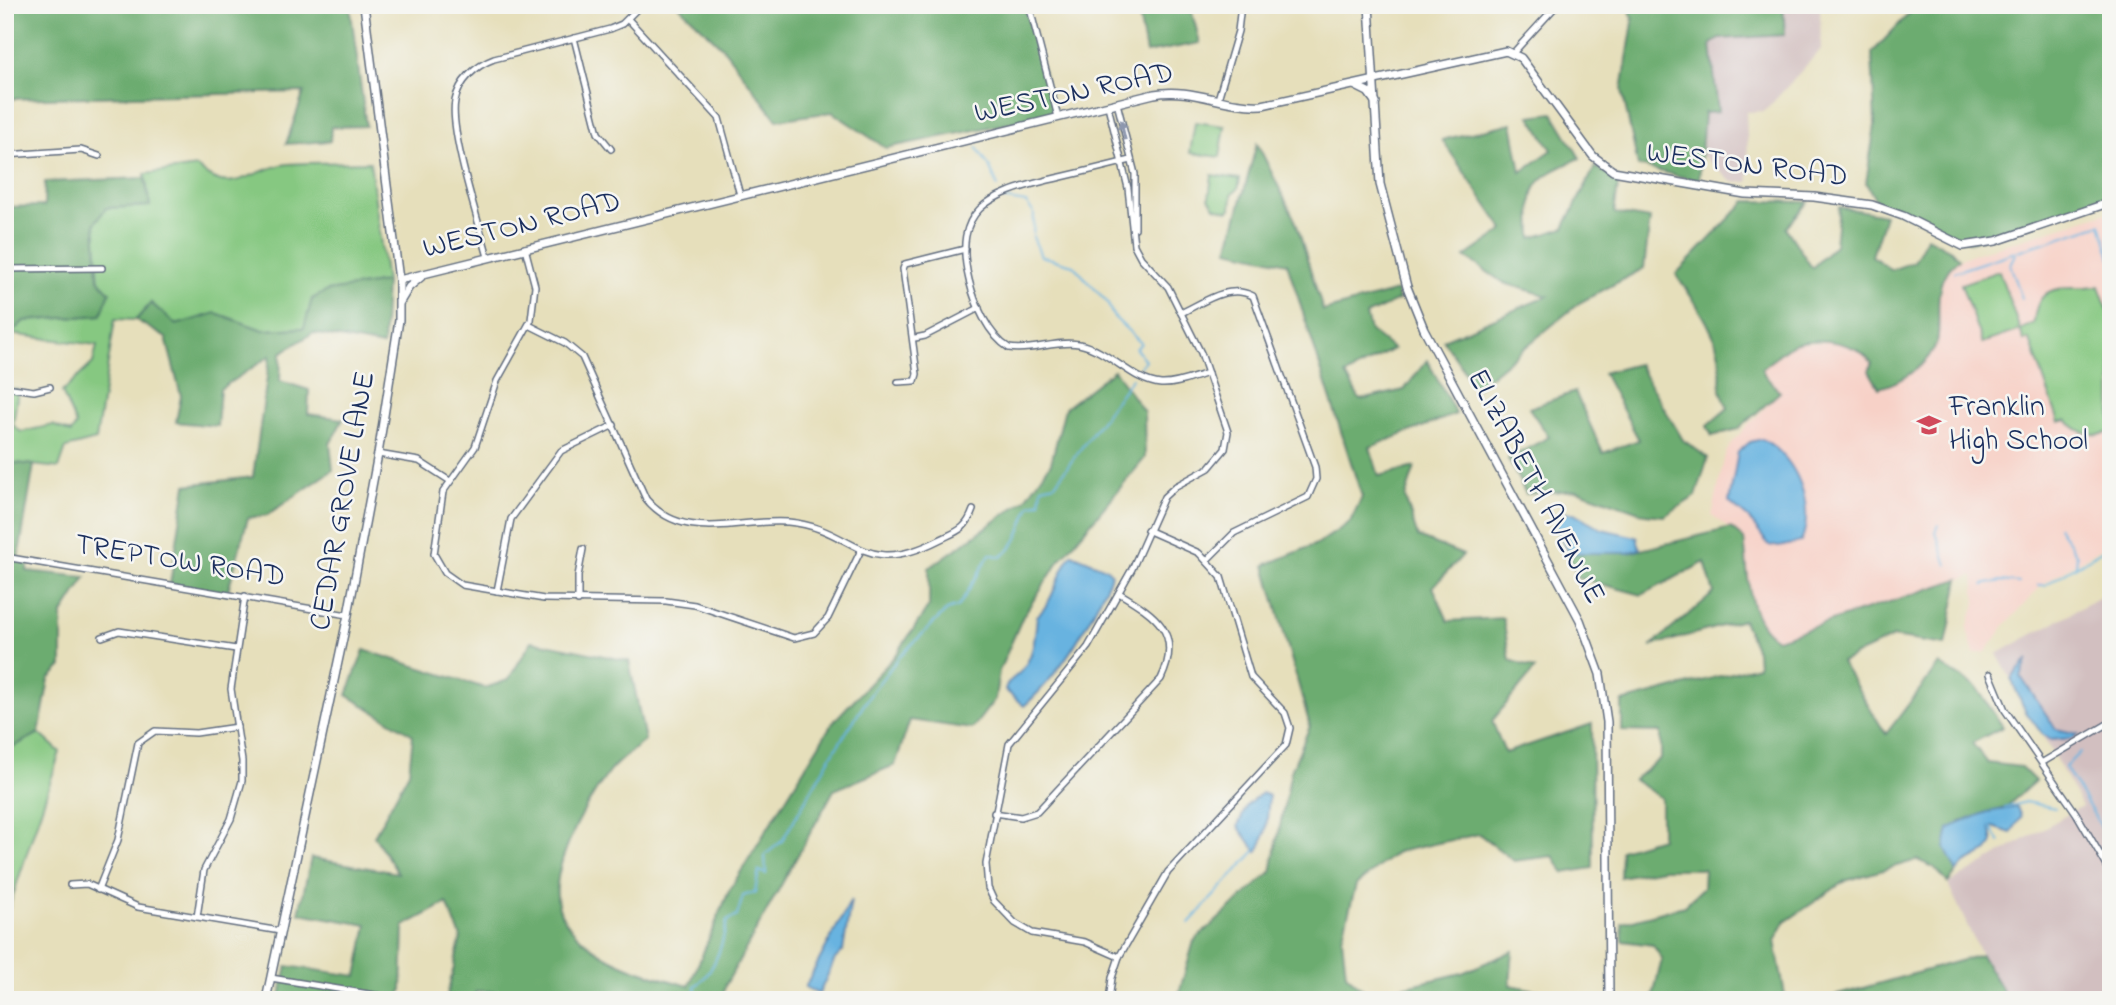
<svg xmlns="http://www.w3.org/2000/svg" width="2116" height="1005" font-family="'Indie Flower',sans-serif">
<style>
.built{fill:#f7d1c7}
.industrial{fill:#d2bfc0}
.green{fill:#86c881;stroke:#507c70;stroke-width:2}
.forest{fill:#6cac6f;stroke:#446e66;stroke-width:2}
.water{fill:#67b3e0;stroke:#41719f;stroke-width:2}
.lines{fill:none;stroke-linecap:round;stroke-linejoin:round}
.stream{stroke:#67b3e0;stroke-width:2}
.street-casing{stroke:#626d7f;stroke-width:8}
.secondary-casing{stroke:#626d7f;stroke-width:10}
.street{stroke:#fff;stroke-width:5}
.secondary{stroke:#fff;stroke-width:7}
.oneway{fill:#8d97ae}
.labels{text-anchor:middle;dominant-baseline:central;stroke-width:5;stroke-linejoin:round;paint-order:stroke}
.street-label{font-size:30px;fill:#1b2f5e;stroke:#f6f6f2}
.poi-label{font-size:30px;fill:#1b2f5e;stroke:#f6f6f2;text-anchor:start}
</style>
<rect width="100%" height="100%" fill="#f6f6f2"/>
<filter id="ink" filterUnits="userSpaceOnUse"><feTurbulence type="fractalNoise" baseFrequency=".0143" numOctaves="2"/><feDisplacementMap in="SourceGraphic" scale="14" xChannelSelector="R" yChannelSelector="G"/><feConvolveMatrix kernelMatrix="1 2 1 2 8 2 1 2 1" color-interpolation-filters="sRGB"/></filter>
<filter id="wash" filterUnits="userSpaceOnUse"><feTurbulence type="fractalNoise" baseFrequency=".00686" numOctaves="4" result="noise"/><feDisplacementMap in="SourceGraphic" scale="28" xChannelSelector="R" yChannelSelector="G"/><feGaussianBlur stdDeviation="1.57" result="paint"/><feColorMatrix in="noise" values="0 0 0 0 0 0 0 0 0 0 0 0 0 0 0 0 0 1.4 0 .05"/><feComposite in="paint" operator="in"/></filter>
<g filter="url(#wash)">
<rect width="100%" height="100%" fill="#e6dfbb"/>
<!-- built -->
<polygon class="built" points="2111,211 2111,542 2044,583 2006,624 1986,652 1974,654 1967,629 1976,602 1974,575 1776,639 1765,632 1754,615 1744,539 1712,516 1725,455 1732,442 1780,392 1762,369 1795,343 1837,342 1863,351 1872,363 1938,339 1937,310 1944,276 1959,259"/>
<!-- industrial -->
<g class="industrial">
<polygon points="1820,7 1821,49 1765,111 1746,112 1749,182 1732,182 1703,156 1704,113 1718,112 1711,44 1719,39 1785,35 1784,9"/>
<polygon points="2111,591 2111,1000 2008,1000 1981,955 1948,884 2082,806 1997,654"/>
</g>
<!-- green -->
<g class="green">
<polygon points="1195,122 1225,126 1220,157 1190,153"/>
<path d="M370 162 386 282 328 291 312 299 305 328 263 330 216 313 176 325 151 303 136 320 115 319 96 440 66 448 59 468 6 462 5 464 8 419 5 418V388L18 390 13 425 21 432 53 425 71 433 76 425 62 392 93 363 97 345 10 334 24 321 101 315 95 223 106 208 150 206 145 174 197 167C232 200 251 168 288 164 315 162 343 163 370 162Z"/>
<polygon points="1212,175 1240,179 1238,189 1232,194 1231,209 1228,211 1215,207 1209,198"/>
<path d="M1999 271 2020 330 2034 323C2037 273 2076 294 2099 286L2111 319V432C2094 438 2078 433 2067 420L2059 422 2031 343 2028 339 2024 341 2020 330 1982 343 1961 284Z"/>
<polygon points="39,733 60,752 5,920 5,744 15,746"/>
</g>
<!-- forest -->
<g class="forest">
<polygon points="5,5 350,5 366,126 331,127 330,141 286,144 304,92 5,99"/>
<polygon points="678,5 1024,5 1055,114 886,148 832,112 777,120 722,47"/>
<polygon points="1137,5 1190,5 1200,43 1146,53"/>
<polygon points="1629,5 1783,5 1785,35 1719,39 1711,44 1718,112 1704,113 1699,181 1638,166 1622,90 1633,22"/>
<polygon points="1917,5 2111,5 2111,196 1970,242 1876,201 1866,183 1875,125 1872,53"/>
<path d="M1553 113 1580 158C1529 181 1530 183 1532 238L1564 228 1595 167 1619 179 1614 213 1650 219 1644 268 1579 303 1476 388 1443 340 1548 296 1504 283 1465 257 1504 230 1442 140 1512 123 1521 172 1552 150 1530 116Z"/>
<polygon points="1257,143 1296,222 1323,311 1397,291 1399,300 1366,315 1370,331 1393,349 1346,375 1360,400 1404,390 1427,360 1456,414 1370,447 1379,476 1415,467 1405,498 1418,537 1463,555 1433,587 1448,621 1503,618 1510,660 1535,669 1492,721 1505,753 1592,724 1593,868 1564,873 1553,856 1514,861 1479,834 1397,852 1356,885 1342,938 1346,974 1369,995 1462,973 1513,951 1510,985 1566,996 1565,1000 1177,1000 1194,941 1271,872 1291,771 1310,726 1265,565 1319,543 1350,522 1362,497 1287,263 1228,250"/>
<polygon points="145,178 150,206 106,208 95,223 98,279 110,292 101,315 24,321 10,334 5,333 5,207 44,206 45,182"/>
<path d="M1746 201 1808 202 1786 228 1812 268 1835 245 1839 207 1885 215 1872 256 1891 270 1914 262 1927 237 1951 250 1959 259C1954 264 1947 270 1944 276 1935 294 1940 317 1938 336 1934 362 1902 382 1879 388L1869 371 1872 363C1857 342 1822 337 1797 343 1786 345 1771 362 1762 369L1765 376 1780 392 1738 429 1712 436 1707 426 1728 408C1716 382 1722 387 1720 362 1717 330 1693 300 1676 274Z"/>
<polygon points="386,282 383,346 313,333 281,353 280,381 309,390 308,414 343,419 330,444 333,470 267,515 248,518 227,594 170,584 186,485 253,477 270,356 220,389 217,426 176,422 181,396 166,338 136,320 151,303 176,325 216,313 263,330 304,328 312,299 327,291"/>
<polygon points="1638,364 1683,440 1708,458 1696,496 1664,516 1645,514 1577,490 1526,494 1508,459 1549,437 1529,408 1575,392 1603,453 1639,440 1603,373"/>
<path d="M1114 370 1144 412 1145 458 1060 560 1023 616 999 671 995 699 972 729 910 720 895 765 834 790 725 986 722 1000H572L558 994 476 991 474 1000H446L461 937 447 903 404 926 402 990 398 1000H279L287 966 357 976 367 925 299 913 311 858 398 873 374 836 409 772 413 735 347 695 364 650 485 688 508 680 532 641 629 661 645 740C634 750 618 760 609 772 586 803 539 881 564 919 592 960 645 974 689 986L729 891 833 722 896 655 929 606V568L1025 500 1051 463 1065 408Z"/>
<polygon points="6,462 34,465 18,560 28,561 27,571 86,577 62,615 62,666 49,679 39,733 15,746 5,744"/>
<path d="M1731 528 1744 539C1749 573 1745 620 1777 639L1959 579 1946 645 1893 637 1841 662 1886 734 1939 664 1976 687 2003 727 1972 743 1988 763 2021 767 2035 781 2005 808 1960 822C1950 845 1945 850 1957 872L1948 883 1934 867 1917 860 1845 881 1785 922 1775 941 1786 1000H1652L1662 959 1653 945 1623 941 1622 923 1684 906 1703 888 1704 869H1663L1620 877 1621 850 1661 838V798L1634 780 1661 758V732L1622 731V702L1758 666 1757 653 1743 620 1651 646 1714 593 1705 562 1642 595 1578 578 1568 553H1628Z"/>
<polygon points="1981,955 2008,1000 1820,1000"/>
</g>
<!-- water -->
<g class="water">
<path d="M1762 439C1797 457 1816 506 1801 542L1779 547 1769 545 1748 518 1729 502 1738 452 1750 442Z"/>
<polygon points="1563,513 1574,513 1602,529 1637,537 1640,549 1628,553 1568,553 1554,524"/>
<path d="M1072 554 1106 568 1112 574C1091 620 1064 671 1024 706L1005 690C1008 679 1016 678 1022 670 1035 654 1035 634 1037 616 1054 602 1058 572 1072 554Z"/>
<polygon points="2028,659 2021,677 2056,729 2078,734 2073,738 2051,740 2043,735 2026,712 2011,679"/>
<path d="M1262 793 1269 796C1267 814 1268 837 1257 852L1238 826 1247 805Z"/>
<polygon points="2017,807 2021,817 2011,833 1990,826 1993,842 1988,851 1965,863 1957,872 1945,848 1949,828 1987,812"/>
<polygon points="851,900 843,951 835,959 819,994 805,987"/>
</g>
<g class="lines">
<!-- stream -->
<g class="stream">
<polyline points="977,148 989,166 998,187"/>
<polyline points="1002,199 1026,203 1034,213 1033,237 1041,256 1073,265 1107,302 1113,316 1141,343 1136,349 1145,360 1140,367"/>
<polyline points="2015,254 2010,264 2022,298"/>
<polyline points="1954,272 2101,224 2111,259"/>
<polyline points="1939,525 1936,532 1947,565"/>
<polyline points="2058,527 2077,555 2076,565"/>
<polyline points="1983,585 2001,581 2019,583"/>
<polyline points="2038,585 2045,585 2111,545"/>
<polyline points="2080,752 2065,767 2111,843"/>
<polyline points="2005,808 2025,802 2055,808"/>
<polyline points="1990,826 2000,842"/>
<polyline points="1189,923 1255,851"/>
<path d="M709 1000 697 996 695 986C715 973 723 943 727 921L737 916 743 896 755 892 759 871 766 874 765 855 782 841 831 756 874 689 900 656 947 610 959 606 990 554 1001 557C1019 544 1022 525 1030 505L1040 502 1042 487 1055 484 1132 378"/>
</g>
</g>
</g>
<g filter="url(#ink)">
<g class="lines">
<!-- street casing -->
<g class="street-casing">
<g id="street">
<polyline points="1029,5 1058,117"/>
<polyline points="628,19 719,118 740,195"/>
<polyline points="574,38 598,133 611,149"/>
<polyline points="1514,52 1557,5"/>
<polyline points="1218,99 1238,31 1241,5"/>
<polyline points="1117,103 1135,174 1135,228"/>
<polyline points="1108,106 1128,188 1134,245 1141,258 1168,287 1201,353 1228,432 1225,449 1209,468 1176,486 1164,497 1132,569 1088,647 1009,744 986,864 988,888 994,901 1015,923 1032,933 1085,942 1119,957"/>
<polyline points="5,155 81,150 99,156"/>
<path d="M1131 160C1103 167 1075 174 1048 180 988 195 952 209 969 280 975 304 988 335 1009 348 1032 352 1055 340 1079 344 1109 350 1133 382 1161 384 1176 385 1194 377 1208 373"/>
<polyline points="525,248 535,286 531,320 497,381 475,447 443,492 434,554 445,573 462,585 544,599 666,601 695,605 794,638 814,633 828,618 861,550"/>
<path d="M488 257C479 223 449 131 455 101 459 81 475 66 494 59L610 29 622 24 641 5"/>
<polyline points="5,269 102,268"/>
<path d="M1181 313C1204 302 1229 283 1253 296L1315 467 1316 479 1308 497 1234 533 1207 560"/>
<path d="M529 325 565 343 582 357 646 499C683 544 739 518 788 522 856 528 860 580 939 540 957 531 966 530 973 510"/>
<polyline points="915,338 925,336 979,308"/>
<polyline points="898,382 915,381 917,374 903,269 905,264 965,249"/>
<polyline points="5,387 34,391 50,387"/>
<polyline points="378,454 419,461 450,481"/>
<polyline points="5,557 348,615"/>
<polyline points="497,591 511,519 561,451 614,425"/>
<polyline points="578,601 578,576 583,549"/>
<polyline points="102,637 119,631 236,649"/>
<polyline points="1990,674 2005,710 2076,813 2111,873"/>
<polyline points="2111,703 2111,709"/>
<polyline points="2043,762 2111,722"/>
<path d="M994 813 1021 817 1037 812 1161 679C1183 633 1156 615 1119 593"/>
<polyline points="70,885 87,884 138,907 280,931"/>
<polyline points="98,890 118,840 138,743 155,731 196,733 237,727"/>
<polyline points="197,917 204,870 231,819 242,781 242,761 231,689 245,596"/>
<polyline points="271,978 393,998"/>
<polyline points="1109,1000 1112,978 1119,957 1168,872 1271,761 1286,745 1290,728 1285,713 1251,677 1221,577 1199,553 1147,530"/>
</g>
</g>
<!-- secondary casing -->
<g class="secondary-casing">
<g id="secondary">
<polyline points="1369,5 1380,184 1407,287 1424,329 1580,620 1600,674 1607,722 1609,1000"/>
<polyline points="1354,85 1368,92 1376,103"/>
<path d="M399 280 1154 94C1192 87 1224 107 1262 105L1506 51 1521 58 1593 156 1613 171 1745 194 1814 197 1872 205 1903 216 1963 246 1996 241 2111 202"/>
<polyline points="400,302 409,287 421,277"/>
<polyline points="266,1000 348,615 378,454 399,320 399,280 364,5"/>
</g>
</g>
<!-- street -->
<use href="#street" class="street"/>
<!-- secondary -->
<use href="#secondary" class="secondary"/>
</g>
<!-- one-way arrows -->
<defs><path id="oneway-solid" d="M-6-.8H1V-3.2L6.5 0L1 3.2V.8H-6Z" transform="scale(1.75)"/></defs>
<use class="oneway" href="#oneway-solid" transform="translate(1123 130) rotate(-103)"/>
</g>
<!-- icons -->
<defs>
<g id="school-bare" transform="scale(1.89)"><path d="M0-5L7-2L0 1L-7-2ZM-4 1L0 2.5L4 1V4Q0 6-4 4Z" fill="#d1495b" stroke="#f6f6f2" stroke-width="2.5" paint-order="stroke"/></g>
</defs>
<g fill-rule="evenodd">
<use href="#school-bare" x="1929" y="425"/>
</g>
<g class="labels">
<!-- street labels -->
<g class="street-label">
<text transform="translate(1074 94) rotate(-12)">WESTON ROAD</text>
<text transform="translate(1747 166) rotate(7)">WESTON ROAD</text>
<text transform="translate(522 226) rotate(-14)">WESTON ROAD</text>
<text transform="translate(1535 487) rotate(62)">ELIZABETH AVENUE</text>
<text transform="translate(344 501) rotate(-80)">CEDAR GROVE LANE</text>
<text transform="translate(180 562) rotate(9)">TREPTOW ROAD</text>
</g>
<!-- poi labels -->
<g class="poi-label">
<text x="1949" y="408">Franklin<tspan x="1949" dy="34">High School</tspan></text>
</g>
</g>
<!-- margin -->
<rect width="2116" height="1005" fill="none" stroke="#f6f6f2" stroke-width="28"/>
</svg>
